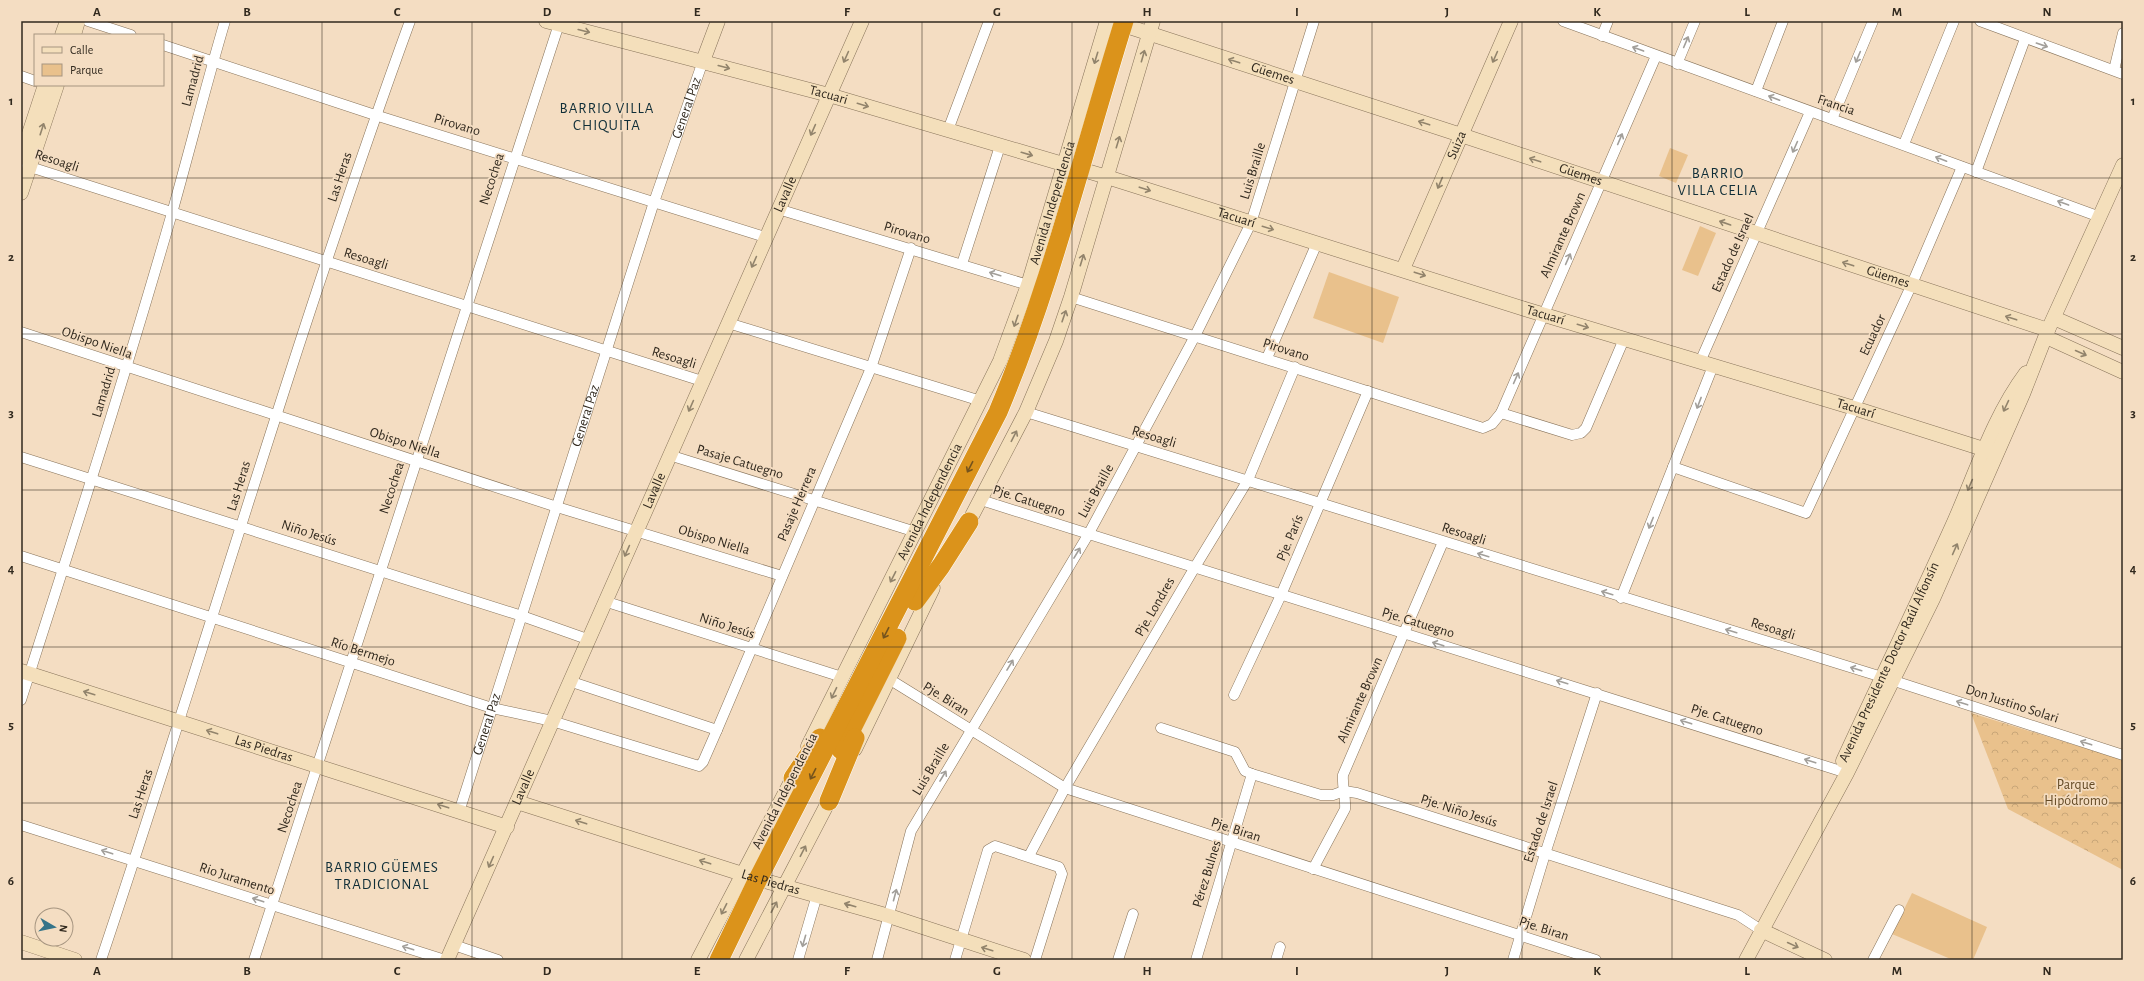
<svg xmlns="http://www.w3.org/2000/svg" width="2144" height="981" font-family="'Alegreya Sans',sans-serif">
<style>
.green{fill:#e9c18c}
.forest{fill:url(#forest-crowns)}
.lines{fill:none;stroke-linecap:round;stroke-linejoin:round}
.street-casing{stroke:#87735a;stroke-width:11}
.secondary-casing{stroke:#87735a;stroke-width:15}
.highway-casing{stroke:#fff;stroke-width:20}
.street{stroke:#fff;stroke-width:10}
.secondary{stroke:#f4dfbb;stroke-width:14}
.highway{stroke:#db931b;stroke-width:19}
.oneway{stroke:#92846c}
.oneway2{stroke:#a29f9a}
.oneway3{stroke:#75531d}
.grid{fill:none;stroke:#31291e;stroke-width:1;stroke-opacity:0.55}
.labels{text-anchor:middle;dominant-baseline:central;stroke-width:3.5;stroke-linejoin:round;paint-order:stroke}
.street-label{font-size:14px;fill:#31291e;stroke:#f4ddc2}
.park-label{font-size:14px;fill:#654b26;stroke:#f4ddc2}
.neighbourhood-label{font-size:15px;letter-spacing:1px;fill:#102e38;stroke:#f4ddc2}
.neatline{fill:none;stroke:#31291e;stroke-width:1.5}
.grid-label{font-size:13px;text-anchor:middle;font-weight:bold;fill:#31291e}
</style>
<defs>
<pattern id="forest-crowns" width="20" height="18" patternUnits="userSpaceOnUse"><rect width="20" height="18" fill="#e9c18c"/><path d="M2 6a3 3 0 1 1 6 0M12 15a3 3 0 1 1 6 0" fill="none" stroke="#c8a678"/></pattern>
</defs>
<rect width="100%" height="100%" fill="#f4ddc2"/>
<!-- green -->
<g class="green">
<polygon points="1670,148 1688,155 1676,183 1659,176"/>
<polygon points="1700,226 1716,233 1698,276 1682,270"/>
<polygon points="1329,272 1399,297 1383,343 1313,318"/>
<polygon points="1912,893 1987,927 1973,960 1953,960 1892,934"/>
</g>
<!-- forest -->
<polygon class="forest" points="1971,713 2123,760 2123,870 2008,809"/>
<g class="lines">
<!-- street casing -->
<g class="street-casing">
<g id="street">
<polyline points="88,21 131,35"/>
<polyline points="1563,21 2100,217"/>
<polyline points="1980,21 2123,74"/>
<polyline points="1602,36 1608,21"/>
<polyline points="163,45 375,115 765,237"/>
<polyline points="1677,64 1695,21"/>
<polyline points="2114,70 2123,33"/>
<polyline points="21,76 35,81"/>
<polyline points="1756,91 1783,21"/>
<polyline points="1832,119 1873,21"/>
<polyline points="948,130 989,21"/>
<polyline points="1904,144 1954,21"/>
<polyline points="24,165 702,381"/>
<polyline points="1976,172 2025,39"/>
<polyline points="778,209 1028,285"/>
<polyline points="962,264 1000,146"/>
<polyline points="1071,297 1483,428 1492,424 1501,413 1656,56"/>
<polyline points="728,323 981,401"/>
<polyline points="21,332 557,507 782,576"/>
<polyline points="1267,358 1317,243"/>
<polyline points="1700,362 1810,112"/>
<polyline points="1026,412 1882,677 2123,755"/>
<polyline points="1501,413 1572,435 1581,433 1586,428 1624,339"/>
<polyline points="669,455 916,532"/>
<polyline points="21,457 522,616 587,639"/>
<polyline points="1673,467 1806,513 1912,284 1962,167"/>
<polyline points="981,500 1847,773"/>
<polyline points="21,556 492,708 552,721 699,766 703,762 717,730 871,368 911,248"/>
<polyline points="1621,598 1713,366"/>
<polyline points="604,601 842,677"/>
<polyline points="889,679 1065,788 1596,960"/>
<polyline points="569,681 717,730"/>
<polyline points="1234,695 1281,595 1368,391"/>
<path d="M21 700C73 538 125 377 172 213 190 149 206 85 225 21"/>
<polyline points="1161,728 1235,752 1245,771 1252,774 1321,795 1333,795 1344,791 1357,793 1738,915 1761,930"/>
<path id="s1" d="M459 812 654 202 703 61"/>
<polyline points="21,825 445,960"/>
<polyline points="1029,856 1065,788 1195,567 1248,480 1295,367"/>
<path d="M1313 869 1345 809C1346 797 1342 787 1343 775L1443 542"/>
<polyline points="454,945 498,960"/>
<path d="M101 960C206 648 297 331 410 21"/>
<polyline points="254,960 560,21"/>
<polyline points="798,960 817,895"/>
<polyline points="877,960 911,831 1088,535 1195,336 1251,223 1314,21"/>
<polyline points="955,960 988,850 995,846 1059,867 1062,874 1035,960"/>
<polyline points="1118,960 1133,914"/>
<polyline points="1196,960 1252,774"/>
<polyline points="1276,960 1280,947"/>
<polyline points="1513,960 1545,854 1597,693"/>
<polyline points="1873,960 1899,910"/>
</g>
</g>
<!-- secondary casing -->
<g class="secondary-casing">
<g id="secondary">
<path id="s2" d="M546 21 829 95 1107 177 1528 310 1854 408 1996 453"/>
<path id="s3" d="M1114 22 1461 135 2048 330"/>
<polyline points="62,35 67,21"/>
<polyline points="74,35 78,21"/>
<polyline points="703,61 718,21"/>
<polyline points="21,158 45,85"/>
<polyline points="21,193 57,85"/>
<path id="s4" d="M1403 269 1511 21"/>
<polyline points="2054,318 2123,348"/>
<polyline points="2046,337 2123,372"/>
<polyline points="964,531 1026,412 1056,341 1071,297 1153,21"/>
<path id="s5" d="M21 671 507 827"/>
<path id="s6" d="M808 746 1000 361 1028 285 1107 21"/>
<polyline points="855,749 933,588"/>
<path id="s7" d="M1843 761C1880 681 1918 602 1954 522 1976 473 1993 417 2026 373"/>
<path id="s8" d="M517 802 758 879 889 916 1024 960"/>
<polyline points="1761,930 1825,960"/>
<polyline points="21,942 75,960"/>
<path id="s9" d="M447 960 862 21"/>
<polyline points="698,960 797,770"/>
<polyline points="746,960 833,793"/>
<polyline points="1746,960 1847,773 1933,599 2023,394 2048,330 2123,165"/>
</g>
</g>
<!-- highway casing -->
<g class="highway-casing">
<g id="highway">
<polyline points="915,601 941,566 969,522"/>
<polyline points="841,750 897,638"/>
<polyline points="793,778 820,738"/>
<polyline points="829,801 855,738"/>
<path d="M719 960 758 879 998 412C1051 286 1083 152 1124 21"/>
</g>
</g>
<!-- street -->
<use href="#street" class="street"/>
<!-- secondary -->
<use href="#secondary" class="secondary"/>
<!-- highway -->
<use href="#highway" class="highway"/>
</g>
<!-- one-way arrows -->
<defs><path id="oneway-shaft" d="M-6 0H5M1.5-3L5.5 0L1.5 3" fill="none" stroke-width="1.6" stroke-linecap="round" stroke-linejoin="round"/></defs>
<g class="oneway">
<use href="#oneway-shaft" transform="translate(584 31) rotate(14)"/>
<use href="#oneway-shaft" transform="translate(1143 56) rotate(-74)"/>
<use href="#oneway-shaft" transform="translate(846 57) rotate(114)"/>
<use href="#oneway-shaft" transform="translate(1495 57) rotate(114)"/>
<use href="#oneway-shaft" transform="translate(1096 58) rotate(107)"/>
<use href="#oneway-shaft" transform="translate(1234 61) rotate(-162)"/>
<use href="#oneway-shaft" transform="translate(724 67) rotate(15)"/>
<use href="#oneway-shaft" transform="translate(863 105) rotate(17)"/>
<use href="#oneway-shaft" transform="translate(1424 123) rotate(-162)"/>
<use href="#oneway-shaft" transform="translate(42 129) rotate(-72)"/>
<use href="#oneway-shaft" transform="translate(813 130) rotate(114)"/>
<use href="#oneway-shaft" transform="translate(1118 142) rotate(-73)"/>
<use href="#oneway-shaft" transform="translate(1027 154) rotate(16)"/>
<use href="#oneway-shaft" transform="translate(1535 160) rotate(-162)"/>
<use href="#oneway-shaft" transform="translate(1440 183) rotate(113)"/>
<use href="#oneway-shaft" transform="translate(1145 189) rotate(18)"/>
<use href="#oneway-shaft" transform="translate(1725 223) rotate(-161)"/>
<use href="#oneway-shaft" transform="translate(1268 228) rotate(17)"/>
<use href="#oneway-shaft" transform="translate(1082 260) rotate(-73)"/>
<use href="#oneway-shaft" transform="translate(754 262) rotate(114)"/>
<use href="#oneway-shaft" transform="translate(1848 264) rotate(-162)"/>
<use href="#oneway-shaft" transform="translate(1420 274) rotate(18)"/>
<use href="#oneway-shaft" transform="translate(1064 316) rotate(-71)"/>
<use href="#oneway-shaft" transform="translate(2011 318) rotate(-162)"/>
<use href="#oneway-shaft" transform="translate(1016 321) rotate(109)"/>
<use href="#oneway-shaft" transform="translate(1583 326) rotate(17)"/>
<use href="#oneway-shaft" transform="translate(2081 353) rotate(24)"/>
<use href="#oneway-shaft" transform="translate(691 406) rotate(114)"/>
<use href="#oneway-shaft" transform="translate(2006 406) rotate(115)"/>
<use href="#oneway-shaft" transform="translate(1014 436) rotate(-63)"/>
<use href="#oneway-shaft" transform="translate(1970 485) rotate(113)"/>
<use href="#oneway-shaft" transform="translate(1955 549) rotate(-66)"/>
<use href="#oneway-shaft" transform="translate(627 551) rotate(114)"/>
<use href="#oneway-shaft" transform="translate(893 577) rotate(117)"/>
<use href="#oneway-shaft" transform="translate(89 693) rotate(-163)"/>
<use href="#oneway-shaft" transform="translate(834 693) rotate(116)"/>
<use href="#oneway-shaft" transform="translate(212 732) rotate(-162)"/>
<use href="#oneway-shaft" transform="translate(443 806) rotate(-162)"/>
<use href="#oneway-shaft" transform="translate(581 822) rotate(-162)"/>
<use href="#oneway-shaft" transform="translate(803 851) rotate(-63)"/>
<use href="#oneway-shaft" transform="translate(491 862) rotate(114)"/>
<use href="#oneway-shaft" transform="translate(705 862) rotate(-162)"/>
<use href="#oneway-shaft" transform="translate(850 905) rotate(-164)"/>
<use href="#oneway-shaft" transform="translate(774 907) rotate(-62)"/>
<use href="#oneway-shaft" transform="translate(724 909) rotate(117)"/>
<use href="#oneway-shaft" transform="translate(1793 945) rotate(25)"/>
<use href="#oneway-shaft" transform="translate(987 949) rotate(-163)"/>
</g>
<g class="oneway2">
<use href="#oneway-shaft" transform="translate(1686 42) rotate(-67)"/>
<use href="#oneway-shaft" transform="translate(2042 45) rotate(19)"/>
<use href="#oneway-shaft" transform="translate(1638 49) rotate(-160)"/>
<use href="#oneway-shaft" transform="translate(1858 57) rotate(113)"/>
<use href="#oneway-shaft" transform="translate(1774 98) rotate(-159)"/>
<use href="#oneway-shaft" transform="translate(1620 139) rotate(-67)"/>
<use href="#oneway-shaft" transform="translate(1795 147) rotate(114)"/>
<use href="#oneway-shaft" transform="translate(1941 159) rotate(-159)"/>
<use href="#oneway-shaft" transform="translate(2063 203) rotate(-160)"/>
<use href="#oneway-shaft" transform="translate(1568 259) rotate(-66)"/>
<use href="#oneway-shaft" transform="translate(995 274) rotate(-163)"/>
<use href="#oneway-shaft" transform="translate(1516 378) rotate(-66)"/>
<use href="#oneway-shaft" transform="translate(1699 403) rotate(111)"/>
<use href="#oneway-shaft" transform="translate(1651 523) rotate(112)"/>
<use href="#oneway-shaft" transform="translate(1077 553) rotate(-59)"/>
<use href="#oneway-shaft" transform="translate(1483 555) rotate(-163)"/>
<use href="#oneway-shaft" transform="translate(1607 593) rotate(-163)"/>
<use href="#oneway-shaft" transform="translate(1731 631) rotate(-163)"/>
<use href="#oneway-shaft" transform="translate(1438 644) rotate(-163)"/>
<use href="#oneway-shaft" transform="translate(1010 665) rotate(-59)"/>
<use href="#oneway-shaft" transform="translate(1856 669) rotate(-163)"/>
<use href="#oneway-shaft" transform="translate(1562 682) rotate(-163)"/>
<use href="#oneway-shaft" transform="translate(1962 703) rotate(-162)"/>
<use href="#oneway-shaft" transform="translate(1686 722) rotate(-162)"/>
<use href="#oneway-shaft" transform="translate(2086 743) rotate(-162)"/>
<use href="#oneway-shaft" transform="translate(1810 761) rotate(-162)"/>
<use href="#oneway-shaft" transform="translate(943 776) rotate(-59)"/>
<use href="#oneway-shaft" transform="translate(107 852) rotate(-162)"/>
<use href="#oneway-shaft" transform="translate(895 895) rotate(-75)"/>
<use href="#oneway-shaft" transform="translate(258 900) rotate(-162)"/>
<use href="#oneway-shaft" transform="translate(804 941) rotate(106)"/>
<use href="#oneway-shaft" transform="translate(408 948) rotate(-162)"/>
</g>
<g class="oneway3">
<use href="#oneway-shaft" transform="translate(970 467) rotate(117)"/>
<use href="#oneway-shaft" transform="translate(886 633) rotate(117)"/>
<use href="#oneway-shaft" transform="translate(813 774) rotate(117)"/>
</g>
<!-- grid -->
<path class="grid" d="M172 21V960M322 21V960M472 21V960M622 21V960M772 21V960M922 21V960M1072 21V960M1222 21V960M1372 21V960M1522 21V960M1672 21V960M1822 21V960M1972 21V960M21 178H2123M21 334H2123M21 490H2123M21 647H2123M21 803H2123"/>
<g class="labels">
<!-- street labels -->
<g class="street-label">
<text stroke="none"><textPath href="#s3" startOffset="167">Güemes</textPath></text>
<text transform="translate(193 81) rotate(-75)">Lamadrid</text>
<text stroke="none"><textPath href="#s2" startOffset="292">Tacuari</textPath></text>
<text transform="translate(1836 105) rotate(19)">Francia</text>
<text stroke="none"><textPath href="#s1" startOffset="740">General Paz</textPath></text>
<text transform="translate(457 125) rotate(17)">Pirovano</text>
<text stroke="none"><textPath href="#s4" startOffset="135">Suiza</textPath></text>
<text transform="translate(57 161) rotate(18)">Resoagli</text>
<text transform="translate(1253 171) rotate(-73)">Luis Braille</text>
<text stroke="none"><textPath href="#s3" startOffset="491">Güemes</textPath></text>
<text transform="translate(340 177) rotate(-72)">Las Heras</text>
<text transform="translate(492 179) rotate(-72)">Necochea</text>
<text stroke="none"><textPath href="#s9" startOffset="837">Lavalle</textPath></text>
<text stroke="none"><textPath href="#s6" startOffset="597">Avenida Independencia</textPath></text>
<text stroke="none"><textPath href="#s2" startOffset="718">Tacuarí</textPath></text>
<text transform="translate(907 233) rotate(17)">Pirovano</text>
<text transform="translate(1563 235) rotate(-66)">Almirante Brown</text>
<text transform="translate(1733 253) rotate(-66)">Estado de Israel</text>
<text transform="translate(366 259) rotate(17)">Resoagli</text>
<text stroke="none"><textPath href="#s3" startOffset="815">Güemes</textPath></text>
<text stroke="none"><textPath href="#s2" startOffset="1042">Tacuarí</textPath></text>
<text transform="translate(1873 335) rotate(-65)">Ecuador</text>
<text transform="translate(97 343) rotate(19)">Obispo Niella</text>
<text transform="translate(1286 350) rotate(18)">Pirovano</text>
<text transform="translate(674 358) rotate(17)">Resoagli</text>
<text transform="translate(104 392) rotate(-73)">Lamadrid</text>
<text stroke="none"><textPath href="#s2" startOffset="1366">Tacuarí</textPath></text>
<text stroke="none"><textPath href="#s1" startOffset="416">General Paz</textPath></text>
<text transform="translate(1154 437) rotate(17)">Resoagli</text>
<text transform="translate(405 443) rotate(18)">Obispo Niella</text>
<text transform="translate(740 462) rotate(17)">Pasaje Catuegno</text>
<text transform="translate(239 486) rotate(-73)">Las Heras</text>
<text transform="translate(392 488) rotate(-72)">Necochea</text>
<text stroke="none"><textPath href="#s9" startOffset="513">Lavalle</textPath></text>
<text transform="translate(1096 491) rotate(-61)">Luis Braille</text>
<text transform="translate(1029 501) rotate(18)">Pje. Catuegno</text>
<text stroke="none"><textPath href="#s6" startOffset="273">Avenida Independencia</textPath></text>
<text transform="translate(797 504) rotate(-67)">Pasaje Herrera</text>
<text transform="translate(309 533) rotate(18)">Niño Jesús</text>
<text transform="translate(1464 534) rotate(18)">Resoagli</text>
<text transform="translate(1290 538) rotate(-67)">Pje. París</text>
<text transform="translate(714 540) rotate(17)">Obispo Niella</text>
<text transform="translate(1155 607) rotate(-60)">Pje. Londres</text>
<text transform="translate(1418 623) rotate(17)">Pje. Catuegno</text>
<text transform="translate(727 626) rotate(18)">Niño Jesús</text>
<text transform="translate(1773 629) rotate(17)">Resoagli</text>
<text transform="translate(363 652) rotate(18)">Río Bermejo</text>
<text stroke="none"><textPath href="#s7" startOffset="109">Avenida Presidente Doctor Raúl Alfonsín</textPath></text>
<text transform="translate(946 699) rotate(32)">Pje. Biran</text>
<text transform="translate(1360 700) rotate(-66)">Almirante Brown</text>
<text transform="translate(2012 704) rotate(18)">Don Justino Solari</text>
<text transform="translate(1727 720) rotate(18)">Pje. Catuegno</text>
<text stroke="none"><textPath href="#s1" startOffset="92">General Paz</textPath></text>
<text stroke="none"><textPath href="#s5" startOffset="255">Las Piedras</textPath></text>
<text transform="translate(931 769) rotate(-59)">Luis Braille</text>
<text stroke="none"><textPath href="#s9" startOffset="189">Lavalle</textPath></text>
<text transform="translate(785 791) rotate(-63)">Avenida Independencia</text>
<text transform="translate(141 794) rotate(-72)">Las Heras</text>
<text transform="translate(290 807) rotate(-72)">Necochea</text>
<text transform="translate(1459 811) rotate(18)">Pje. Niño Jesús</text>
<text transform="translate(1541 822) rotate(-72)">Estado de Israel</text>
<text transform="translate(1236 830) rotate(18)">Pje. Biran</text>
<text transform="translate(1207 874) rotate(-73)">Pérez Bulnes</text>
<text transform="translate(237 879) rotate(18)">Rio Juramento</text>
<text stroke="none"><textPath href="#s8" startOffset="266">Las Piedras</textPath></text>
<text transform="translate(1544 929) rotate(18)">Pje. Biran</text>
</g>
<!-- park labels -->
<g class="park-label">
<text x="2076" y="785">Parque<tspan x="2076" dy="16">Hipódromo</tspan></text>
</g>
<!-- neighbourhood labels -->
<g class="neighbourhood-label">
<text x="607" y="108">BARRIO VILLA<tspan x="607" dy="17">CHIQUITA</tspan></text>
<text x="1718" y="173">BARRIO<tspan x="1718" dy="17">VILLA CELIA</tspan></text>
<text x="382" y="867">BARRIO GÜEMES<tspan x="382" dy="17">TRADICIONAL</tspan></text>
</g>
</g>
<!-- border -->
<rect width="2144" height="981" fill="none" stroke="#f4ddc2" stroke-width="44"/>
<!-- legend -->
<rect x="34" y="34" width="130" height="52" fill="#f4ddc2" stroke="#a69580"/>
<rect x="42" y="47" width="20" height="6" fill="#f4dfbb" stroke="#a69580"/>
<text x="70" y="54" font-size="12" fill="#31291e">Calle</text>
<rect x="42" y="64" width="20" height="12" fill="#e9c18c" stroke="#a69580"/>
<text x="70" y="74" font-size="12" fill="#31291e">Parque</text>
<!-- north arrow -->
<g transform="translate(54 927) rotate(99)"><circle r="19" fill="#f4ddc2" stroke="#a69580"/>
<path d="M0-3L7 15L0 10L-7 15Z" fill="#357489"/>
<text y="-6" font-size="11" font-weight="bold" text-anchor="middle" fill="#31291e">N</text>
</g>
<rect x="22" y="22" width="2100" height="937" class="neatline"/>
<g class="grid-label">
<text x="97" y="16">A</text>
<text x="247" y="16">B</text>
<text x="397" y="16">C</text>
<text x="547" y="16">D</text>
<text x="697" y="16">E</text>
<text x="847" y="16">F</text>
<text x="997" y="16">G</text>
<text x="1147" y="16">H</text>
<text x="1297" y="16">I</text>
<text x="1447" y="16">J</text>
<text x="1597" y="16">K</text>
<text x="1747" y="16">L</text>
<text x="1897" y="16">M</text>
<text x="2047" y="16">N</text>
<text x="11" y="105">1</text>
<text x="2133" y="105">1</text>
<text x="11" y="261">2</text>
<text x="2133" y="261">2</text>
<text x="11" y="417">3</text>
<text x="2133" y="417">3</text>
<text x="11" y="573">4</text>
<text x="2133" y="573">4</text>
<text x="11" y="729">5</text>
<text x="2133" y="729">5</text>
<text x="11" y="885">6</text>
<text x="2133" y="885">6</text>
<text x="97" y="975">A</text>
<text x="247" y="975">B</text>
<text x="397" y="975">C</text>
<text x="547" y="975">D</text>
<text x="697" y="975">E</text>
<text x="847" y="975">F</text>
<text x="997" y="975">G</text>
<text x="1147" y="975">H</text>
<text x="1297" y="975">I</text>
<text x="1447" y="975">J</text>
<text x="1597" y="975">K</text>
<text x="1747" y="975">L</text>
<text x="1897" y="975">M</text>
<text x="2047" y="975">N</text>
</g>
</svg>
